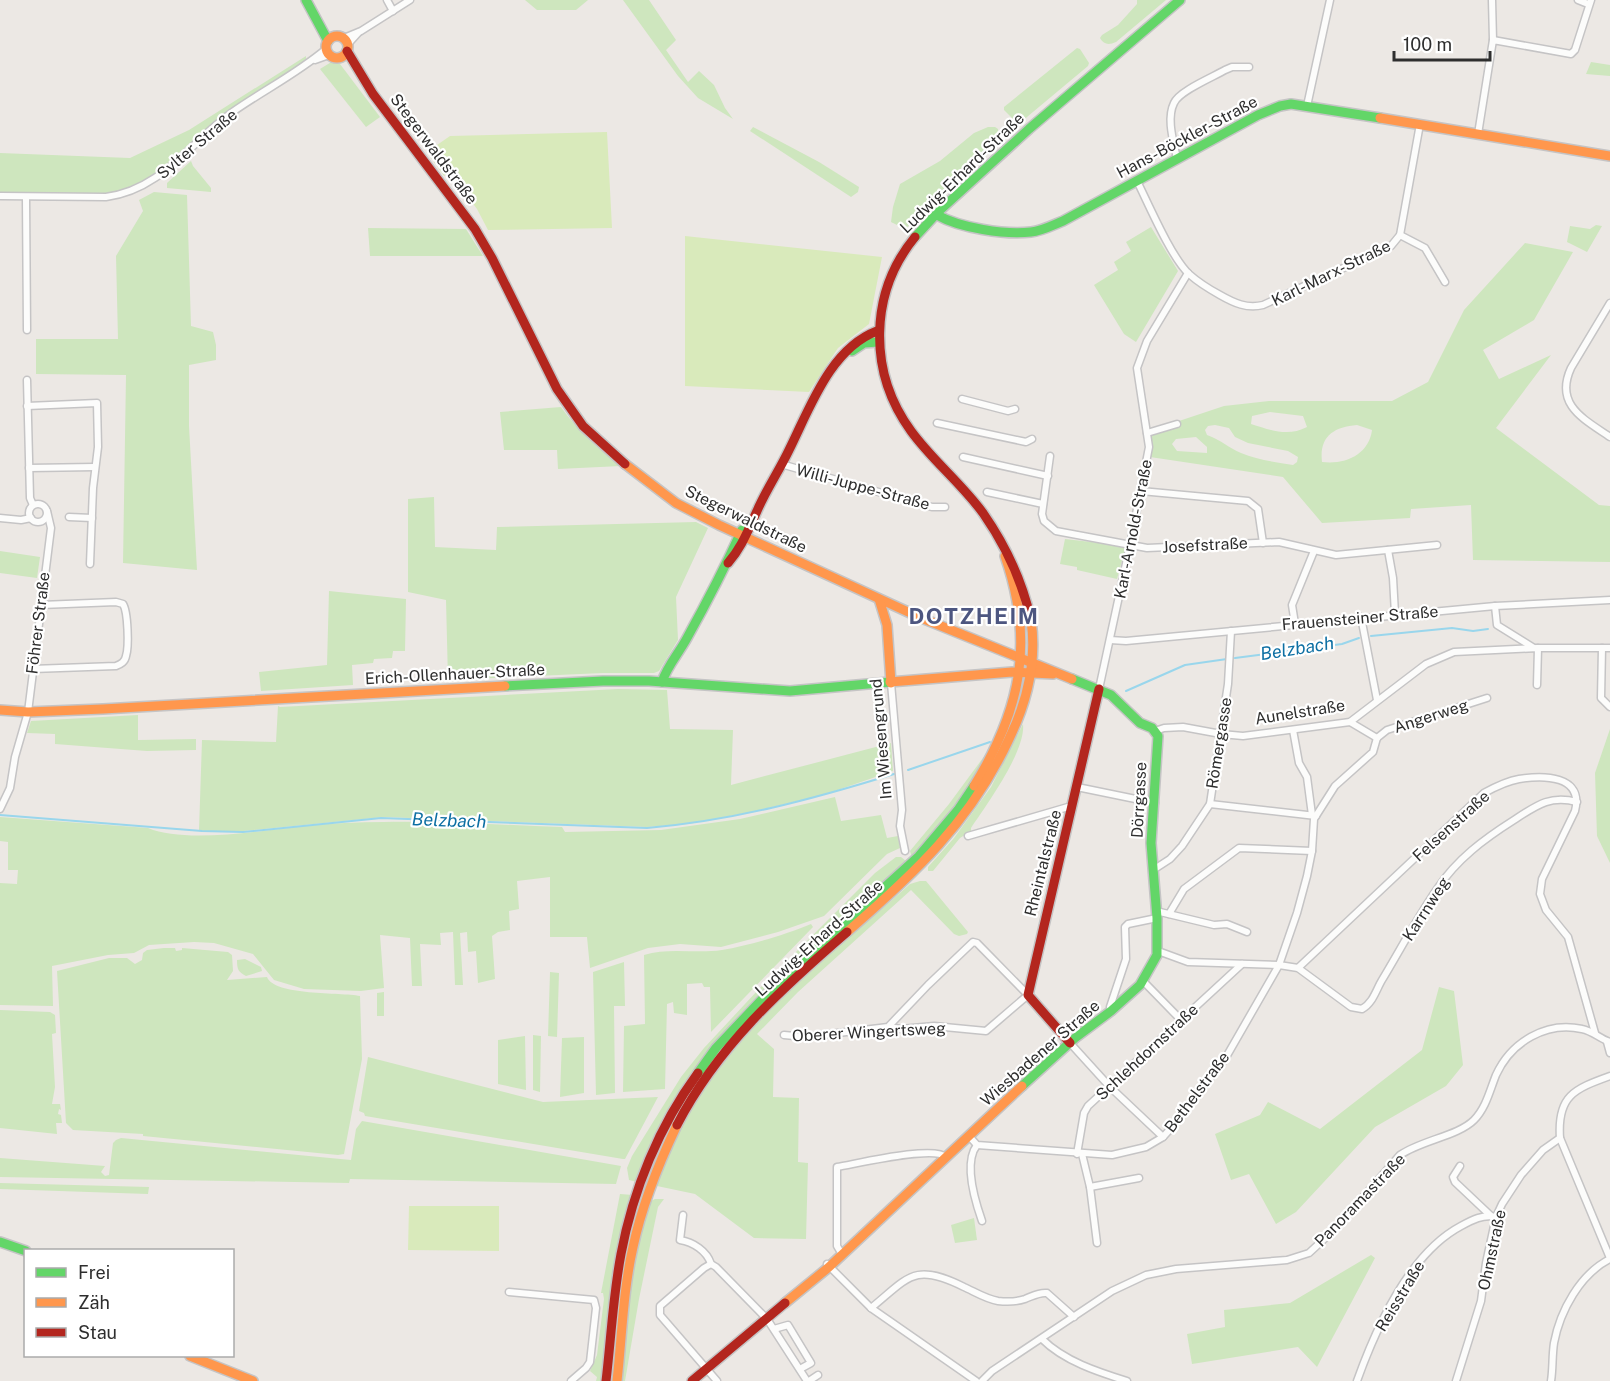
<svg xmlns="http://www.w3.org/2000/svg" width="1610" height="1381" font-family="'Public Sans',sans-serif">
<style>
.green{fill:#cee6be;fill-rule:evenodd}
.pitch{fill:#d9eabb}
.lines{fill:none;stroke-linecap:round;stroke-linejoin:round}
.stream{stroke:#99d6ec;stroke-width:2}
.street-casing{stroke:#c5c4c5;stroke-width:9}
.fast-casing{stroke:#c5c4c5;stroke-width:12}
.slow-casing{stroke:#c5c4c5;stroke-width:12}
.jam-casing{stroke:#c5c4c5;stroke-width:12}
.street{stroke:#fcfcfb;stroke-width:6}
.fast{stroke:#63d668;stroke-width:9}
.slow{stroke:#ff974d;stroke-width:9}
.jam{stroke:#b3261e;stroke-width:9}
.labels{text-anchor:middle;dominant-baseline:central;stroke-width:4.5;stroke-linejoin:round;paint-order:stroke}
.street-label{font-size:16px;fill:#2e2e2e;stroke:#fff}
.water-label{font-size:18px;font-style:italic;fill:#0d6fa3;stroke:#fff}
.district-label{font-size:22px;font-weight:bold;letter-spacing:1.5px;fill:#4d5680;stroke:#fff}
</style>
<rect width="100%" height="100%" fill="#ece8e4"/>
<!-- green -->
<g class="green">
<polygon points="525,0 588,0 576,10 537,10"/>
<polygon points="623,0 649,0 676,40 666,50 688,82 699,71 714,85 725,108 733,119 698,98 678,76"/>
<path d="M1137 0H1166L1116 42C1109 45 1104 45 1100 38L1102 35 1118 25 1137 4Z"/>
<polygon points="1077,48 1080,49 1089,63 1088,66 1021,122 1014,120 1004,110 1004,107"/>
<polygon points="306,56 306,59 302,63 229,110 164,169 142,183 115,194 0,192 0,153 130,158 189,130"/>
<polygon points="333,61 340,64 380,117 366,127 320,69"/>
<polygon points="1591,62 1610,65 1610,76 1586,74"/>
<polygon points="753,127 819,162 859,187 858,192 851,197 750,131"/>
<polygon points="988,127 995,127 998,129 999,139 996,146 905,229 891,222 893,207 900,184 940,161 974,133"/>
<polygon points="191,161 193,166 211,188 211,192 167,188 167,183"/>
<polygon points="154,192 187,195 191,326 213,332 216,345 216,360 189,365 189,426 197,570 123,563 126,375 36,374 36,339 118,339 116,256 143,211 139,200"/>
<polygon points="1596,225 1602,226 1587,252 1567,242 1570,226 1590,229"/>
<polygon points="1151,227 1178,271 1136,342 1124,334 1094,285 1118,270 1114,262 1131,251 1126,242"/>
<polygon points="368,228 466,229 483,256 370,256"/>
<path d="M1525 243 1573 252 1534 320 1483 350 1499 379 1551 355 1496 428 1599 505 1610 506V562L1473 560 1471 505 1411 509 1410 518 1322 523 1283 477 1150 457 1152 447 1149 431 1224 406 1269 401H1392L1428 382 1464 310ZM1270 412 1303 416 1307 427C1288 437 1270 430 1251 424L1252 416ZM1215 425 1229 428 1235 437 1248 443 1288 451 1298 457 1297 462 1293 465C1276 462 1257 460 1241 453 1229 448 1221 440 1207 435L1205 430 1208 426ZM1357 425 1372 430C1369 454 1346 465 1322 462 1319 437 1333 427 1357 425ZM1196 437 1207 447V453L1177 451 1172 444 1176 439Z"/>
<path d="M561 407C578 431 598 449 621 466L558 469 557 450H504L500 412Z"/>
<polygon points="434,497 435,547 496,550 497,527 696,522 708,528 676,597 678,640 659,671 654,673 603,673 448,680 446,600 408,592 408,499"/>
<polygon points="1065,539 1126,546 1117,579 1077,570 1077,567 1060,564"/>
<polygon points="0,551 40,557 37,578 0,573"/>
<polygon points="329,591 406,599 405,651 393,651 392,658 374,659 373,663 352,665 353,685 261,691 259,672 327,665"/>
<polygon points="618,689 667,690 670,729 733,730 731,785 891,743 893,771 823,795 756,811 688,824 647,827 384,817 243,831 199,831 202,740 276,742 278,706 280,707"/>
<polygon points="138,715 138,740 196,739 196,750 147,751 55,744 55,734 27,733 31,721"/>
<path d="M1023 724C1026 751 987 804 971 828V831L960 838 933 871H928V867L954 838 991 787Z"/>
<polygon points="1610,729 1610,863 1597,836 1595,773"/>
<path d="M991 747C968 792 946 820 912 857L910 851 949 804Z"/>
<path d="M835 797 841 821 881 815 887 838 898 836 900 848 887 854 824 916 778 932 721 947 680 944 648 948 590 968 587 937H550V877L517 881 519 909 509 911 510 930 498 932 492 936 495 979 478 983 476 951 468 952 467 932 460 933 463 985H455L453 932 440 933 441 945 420 944 422 986H412L410 938 380 935 384 988 361 991 304 989 274 980 253 954 214 943 194 942 149 945 134 953 108 955 52 966 53 1006 0 1005V883L17 884 18 870H8V842L0 841V817L148 828C186 844 264 830 306 826 332 823 358 822 384 822 443 821 503 825 562 827L565 832 661 830 740 819Z"/>
<path d="M896 857H901L906 861C871 899 829 930 791 964 723 1024 667 1097 637 1182L629 1180 627 1168 632 1156 681 1077 704 1048 758 990 875 873Z"/>
<path d="M920 881H926L968 932 967 934 959 936 954 934 911 890 798 992 757 1034 774 1049 773 1097 799 1098 798 1162 808 1163 806 1239 754 1238 695 1194 657 1186C666 1160 676 1134 691 1110 746 1019 832 954 910 884Z"/>
<path d="M811 924 813 927 711 1032 710 987H704L702 983 687 984V1015L674 1013 673 1002 667 1004 665 1089 623 1092 624 1026 645 1024 644 955C669 947 696 954 722 950 750 945 785 935 811 924Z"/>
<path d="M164 948H175L176 951 182 950V948L228 952 232 955 233 971 227 980 267 977C274 996 341 992 360 996L362 1059 344 1154 338 1155 143 1136V1134L73 1130 66 1123 57 971 109 958H127L135 964 142 960 143 953 147 950Z"/>
<path d="M245 959 261 967 262 971 246 976C238 972 237 969 237 960Z"/>
<polygon points="624,962 625,1006 614,1006 615,1093 596,1095 593,972"/>
<polygon points="550,972 559,973 557,1037 548,1036"/>
<polygon points="1439,987 1454,991 1463,1065 1446,1086 1375,1127 1296,1212 1276,1224 1249,1174 1231,1180 1215,1134 1260,1115 1268,1102 1320,1129 1422,1050"/>
<polygon points="384,992 384,1016 377,1016 377,993"/>
<polygon points="0,1010 50,1012 55,1015 56,1033 52,1034 55,1087 52,1104 60,1104 61,1110 59,1109 58,1114 61,1115 62,1123 56,1123 57,1134 0,1128"/>
<polygon points="533,1035 541,1036 540,1092 533,1090"/>
<polygon points="525,1036 526,1090 498,1084 498,1040"/>
<polygon points="584,1037 584,1093 560,1097 562,1038"/>
<polygon points="368,1057 543,1102 658,1097 625,1159 623,1159 365,1116 364,1113 359,1111"/>
<polygon points="362,1121 621,1166 616,1184 350,1179 349,1183 0,1177 0,1158 105,1166 101,1172 105,1176 109,1175 113,1143 116,1140 121,1138 351,1160 356,1129"/>
<polygon points="0,1183 149,1187 148,1194 0,1189"/>
<polygon points="620,1194 633,1195 616,1259 610,1292 602,1381 596,1381 597,1377 590,1371 597,1355 604,1299 603,1293 601,1293"/>
<polygon points="655,1199 664,1199 658,1207 639,1299 625,1381 621,1381 630,1285 639,1240 651,1201"/>
<polygon points="974,1218 977,1240 955,1243 951,1225"/>
<polygon points="1371,1255 1375,1258 1317,1367 1298,1347 1192,1364 1187,1334 1225,1327 1224,1310 1290,1303"/>
</g>
<!-- pitch -->
<g class="pitch">
<polygon points="607,132 612,228 488,230 477,209 450,173 449,172 444,176 427,152 450,136"/>
<polygon points="685,236 882,257 869,324 838,348 809,392 685,386"/>
<polygon points="409,1206 499,1206 499,1251 408,1250"/>
</g>
<g class="lines">
<!-- stream -->
<g class="stream">
<polyline points="1371,636 1452,628 1473,631 1488,629"/>
<polyline points="1235,658 1342,644 1359,638"/>
<polyline points="1126,691 1185,665 1227,659"/>
<polyline points="908,770 990,742"/>
<path d="M0 815 202 831 243 832 381 818 647 828C732 821 813 799 894 774"/>
</g>
<!-- street casing -->
<g class="street-casing">
<g id="street">
<polyline points="387,0 393,11"/>
<polyline points="1492,0 1493,40"/>
<polyline points="1578,0 1588,4"/>
<polyline points="344,38 361,31 410,0"/>
<polyline points="348,44 358,33"/>
<polyline points="315,60 329,55"/>
<polyline points="1307,106 1330,0"/>
<polyline points="1478,134 1493,40 1571,54 1575,50 1591,0"/>
<path d="M1177 159C1174 143 1166 119 1174 103 1179 91 1213 77 1225 70L1232 67H1249"/>
<path d="M1137 181C1149 205 1171 257 1189 274 1198 282 1209 289 1220 295 1234 303 1247 309 1263 305L1391 246 1400 235 1420 124"/>
<path d="M0 196 106 197C162 190 191 141 234 111 264 90 298 73 326 49"/>
<polyline points="26,198 27,330"/>
<polyline points="1400,235 1425,248 1445,282"/>
<path d="M1610 303 1571 368C1554 405 1584 419 1610 437"/>
<polyline points="27,380 30,498 33,505"/>
<polyline points="962,399 1008,411 1015,409"/>
<polyline points="27,406 97,403 98,447 93,488 90,564"/>
<polyline points="937,423 1026,442 1032,439"/>
<polyline points="1147,433 1177,424"/>
<polyline points="1050,456 1042,514 1044,521 1056,531 1147,548 1279,542 1336,555 1437,545"/>
<polyline points="963,457 1048,476"/>
<polyline points="781,464 903,499 932,507 945,507"/>
<polyline points="29,468 95,467"/>
<polyline points="1141,491 1248,501 1258,509 1263,543"/>
<polyline points="987,492 1043,504"/>
<circle cx="38" cy="513" r="9"/>
<polyline points="69,517 92,518"/>
<polyline points="0,518 21,520 31,518"/>
<polyline points="1388,550 1393,578 1395,614"/>
<polyline points="1495,606 1497,625 1534,648"/>
<polyline points="1361,617 1377,700"/>
<polyline points="1295,624 1292,605 1314,551"/>
<polyline points="1110,640 1126,641 1495,606 1610,600"/>
<polyline points="1602,648 1601,698 1610,707"/>
<path d="M32 669 116 666C121 664 125 662 126 656 129 647 128 612 123 604L116 602 41 605"/>
<polyline points="891,683 902,810 900,826 905,851"/>
<polyline points="1537,685 1538,648"/>
<polyline points="1099,689 1130,545 1149,447 1137,368 1147,341 1188,273"/>
<polyline points="1350,722 1377,738"/>
<polyline points="1293,730 1299,763 1307,777 1312,815"/>
<polyline points="1155,731 1164,728 1183,727 1221,734 1243,736 1350,722 1426,664 1454,652 1538,648 1610,648"/>
<polyline points="1377,738 1387,730 1487,698"/>
<polyline points="1077,787 1155,803"/>
<polyline points="1210,804 1316,816"/>
<polyline points="0,809 10,788 15,757 28,712 51,528 47,511"/>
<polyline points="968,836 1068,807 1072,808"/>
<polyline points="1153,870 1170,859 1182,846 1210,804 1228,684 1231,631"/>
<polyline points="1156,911 1214,925 1227,924 1247,932"/>
<polyline points="1169,914 1184,889 1239,848 1312,851"/>
<path d="M1158 951 1188 962 1279 965 1298 968 1351 1007 1362 1009C1373 1003 1376 990 1382 980 1400 950 1417 918 1437 889 1457 859 1484 839 1514 820 1537 805 1550 795 1577 802"/>
<path d="M1298 968 1484 793C1495 787 1507 781 1519 779 1543 775 1584 775 1575 811L1542 879 1540 894 1546 910 1568 937 1595 1033"/>
<polyline points="1143,981 1181,1020"/>
<polyline points="1111,1011 1110,1007 1126,959 1125,927 1128,924 1157,918"/>
<polyline points="784,1035 805,1037 888,1027 901,1029 934,1026 986,1031 1028,995 977,943 973,942 928,985 888,1027"/>
<polyline points="1607,1042 1610,1053"/>
<polyline points="1070,1043 1110,1087 1163,1137"/>
<path d="M1610 1076C1574 1089 1557 1096 1560 1138L1610 1258"/>
<polyline points="969,1136 977,1145 1112,1155 1146,1147 1163,1137 1173,1126 1225,1059 1279,965 1297,913 1307,876 1312,851 1314,819 1335,786 1373,752 1377,738"/>
<path d="M977 1145C963 1163 975 1201 982 1221"/>
<polyline points="1077,1154 1084,1113 1088,1106 1242,964"/>
<polyline points="1082,1154 1090,1187"/>
<polyline points="1460,1166 1453,1177 1455,1182 1491,1216"/>
<path d="M683 1215 680 1240C693 1242 707 1251 711 1264L716 1267 767 1319 807 1381"/>
<polyline points="1097,1243 1090,1187 1139,1178"/>
<path d="M840 1251 837 1246V1167C856 1164 934 1145 946 1157"/>
<polyline points="711,1264 704,1268 660,1306 660,1315 717,1381"/>
<polyline points="827,1264 871,1308 976,1381"/>
<polyline points="509,1292 594,1300 596,1308 590,1362 586,1368 571,1381"/>
<path d="M871 1308C909 1277 914 1262 964 1287 975 1292 986 1299 998 1301 1007 1302 1016 1302 1025 1299 1033 1296 1039 1292 1047 1293L1074 1317"/>
<polyline points="774,1329 788,1325 811,1363 800,1369"/>
<path d="M1042 1339C1064 1361 1098 1372 1127 1381"/>
<polyline points="809,1381 818,1375"/>
<path d="M982 1381 992 1371 1112 1291 1146 1275 1176 1269 1287 1260 1309 1253 1336 1228 1400 1155C1422 1140 1458 1136 1474 1120 1486 1108 1490 1090 1496 1075 1511 1042 1546 1021 1582 1029 1593 1031 1600 1039 1610 1042"/>
<path d="M1357 1381C1376 1328 1410 1253 1461 1226 1472 1220 1483 1214 1496 1217"/>
<polyline points="1456,1381 1481,1301 1486,1263 1496,1217 1502,1204 1521,1175 1543,1150 1560,1138"/>
<path d="M1551 1381C1553 1369 1552 1356 1554 1343 1560 1311 1580 1274 1610 1259"/>
</g>
</g>
<!-- fast casing -->
<g class="fast-casing">
<g id="fast">
<polyline points="306,0 328,41"/>
<path d="M937 215C960 228 1005 235 1031 232 1042 231 1053 225 1063 221L1258 115 1280 106 1291 104 1380 118"/>
<polyline points="915,237 939,211 1029,129 1180,0"/>
<polyline points="852,351 864,343 878,342"/>
<path d="M662 682C667 666 679 653 687 638 707 602 725 567 742 530"/>
<polyline points="505,686 603,681 649,681 790,691 890,682"/>
<polyline points="698,1073 716,1048 771,990 919,856 958,810 974,786"/>
<polyline points="1022,1086 1075,1038 1111,1011 1140,985 1157,955 1157,918 1151,843 1158,736 1152,728 1140,723 1111,695 1072,679"/>
<polyline points="0,1242 26,1251"/>
</g>
</g>
<!-- slow casing -->
<g class="slow-casing">
<g id="slow">
<circle cx="337" cy="47" r="11"/>
<polyline points="1380,118 1610,156"/>
<polyline points="625,464 676,503 719,525 919,617 1072,679"/>
<polyline points="879,599 887,625 891,683"/>
<polyline points="890,682 1012,672 1053,674"/>
<polyline points="0,710 28,712 103,709 505,686"/>
<path d="M974 786C1021 710 1035 642 1005 556"/>
<path d="M847 932C914 874 971 821 1009 739 1027 702 1037 661 1031 620"/>
<polyline points="785,1303 829,1267 1022,1086"/>
<polyline points="190,1356 253,1381"/>
<path d="M617 1381C622 1336 623 1291 633 1247 642 1205 658 1165 677 1125"/>
</g>
</g>
<!-- jam casing -->
<g class="jam-casing">
<g id="jam">
<polyline points="347,51 373,94 475,229 492,258 557,389 583,426 625,464"/>
<path d="M915 237C869 293 868 372 911 431 932 460 961 483 983 513 1006 546 1022 580 1031 620"/>
<path d="M728 563C742 547 748 530 757 511 766 490 779 471 789 450 810 408 830 349 877 331"/>
<polyline points="1070,1043 1028,995 1099,689"/>
<path d="M677 1125C717 1047 781 989 847 932"/>
<path d="M606 1381C611 1339 613 1296 621 1254 633 1190 659 1126 698 1073"/>
<polyline points="692,1381 785,1303"/>
</g>
</g>
<!-- street -->
<use href="#street" class="street"/>
<!-- fast -->
<use href="#fast" class="fast"/>
<!-- slow -->
<use href="#slow" class="slow"/>
<!-- jam -->
<use href="#jam" class="jam"/>
</g>
<g class="labels">
<!-- street labels -->
<g class="street-label">
<text transform="translate(1187 137) rotate(-28)">Hans-Böckler-Straße</text>
<text transform="translate(197 144) rotate(-40)">Sylter Straße</text>
<text transform="translate(434 149) rotate(53)">Stegerwaldstraße</text>
<text transform="translate(962 173) rotate(-44)">Ludwig-Erhard-Straße</text>
<text transform="translate(1331 273) rotate(-26)">Karl-Marx-Straße</text>
<text transform="translate(863 487) rotate(15)">Willi-Juppe-Straße</text>
<text transform="translate(746 519) rotate(26)">Stegerwaldstraße</text>
<text transform="translate(1133 529) rotate(-79)">Karl-Arnold-Straße</text>
<text transform="translate(1205 545) rotate(-3)">Josefstraße</text>
<text transform="translate(1360 618) rotate(-5)">Frauensteiner Straße</text>
<text transform="translate(38 623) rotate(-83)">Föhrer Straße</text>
<text transform="translate(455 674) rotate(-3)">Erich-Ollenhauer-Straße</text>
<text transform="translate(1300 712) rotate(-9)">Aunelstraße</text>
<text transform="translate(1431 716) rotate(-18)">Angerweg</text>
<text transform="translate(881 739) rotate(-95)">Im Wiesengrund</text>
<text transform="translate(1219 743) rotate(-81)">Römergasse</text>
<text transform="translate(1139 800) rotate(-87)">Dörrgasse</text>
<text transform="translate(1451 826) rotate(-42)">Felsenstraße</text>
<text transform="translate(1043 863) rotate(-76)">Rheintalstraße</text>
<text transform="translate(1426 909) rotate(-57)">Karrnweg</text>
<text transform="translate(819 938) rotate(-42)">Ludwig-Erhard-Straße</text>
<text transform="translate(869 1032) rotate(-3)">Oberer Wingertsweg</text>
<text transform="translate(1147 1052) rotate(-43)">Schlehdornstraße</text>
<text transform="translate(1040 1053) rotate(-41)">Wiesbadener Straße</text>
<text transform="translate(1197 1092) rotate(-53)">Bethelstraße</text>
<text transform="translate(1360 1200) rotate(-46)">Panoramastraße</text>
<text transform="translate(1492 1250) rotate(-78)">Ohmstraße</text>
<text transform="translate(1400 1296) rotate(-59)">Reisstraße</text>
</g>
<!-- water labels -->
<g class="water-label">
<text transform="translate(1297 648) rotate(-9)">Belzbach</text>
<text transform="translate(449 820) rotate(2)">Belzbach</text>
</g>
<!-- district labels -->
<g class="district-label">
<text x="974" y="616">DOTZHEIM</text>
</g>
</g>
<!-- legend -->
<rect x="24" y="1249" width="210" height="108" fill="#ffffff" stroke="#ababab" stroke-width="1.5"/>
<rect x="36" y="1268" width="30" height="9" fill="#63d668" stroke="#ababab" stroke-width="1.5"/>
<text x="78" y="1279" font-size="18" fill="#2e2e2e">Frei</text>
<rect x="36" y="1298" width="30" height="9" fill="#ff974d" stroke="#ababab" stroke-width="1.5"/>
<text x="78" y="1309" font-size="18" fill="#2e2e2e">Zäh</text>
<rect x="36" y="1328" width="30" height="9" fill="#b3261e" stroke="#ababab" stroke-width="1.5"/>
<text x="78" y="1339" font-size="18" fill="#2e2e2e">Stau</text>
<!-- scale -->
<path d="M1394 51v9h96v-9" fill="none" stroke="#2e2e2e" stroke-width="3"/>
<text x="1403" y="51" font-size="18" fill="#2e2e2e" stroke="#ffffff" stroke-width="4.5" paint-order="stroke">100 m</text>
</svg>
